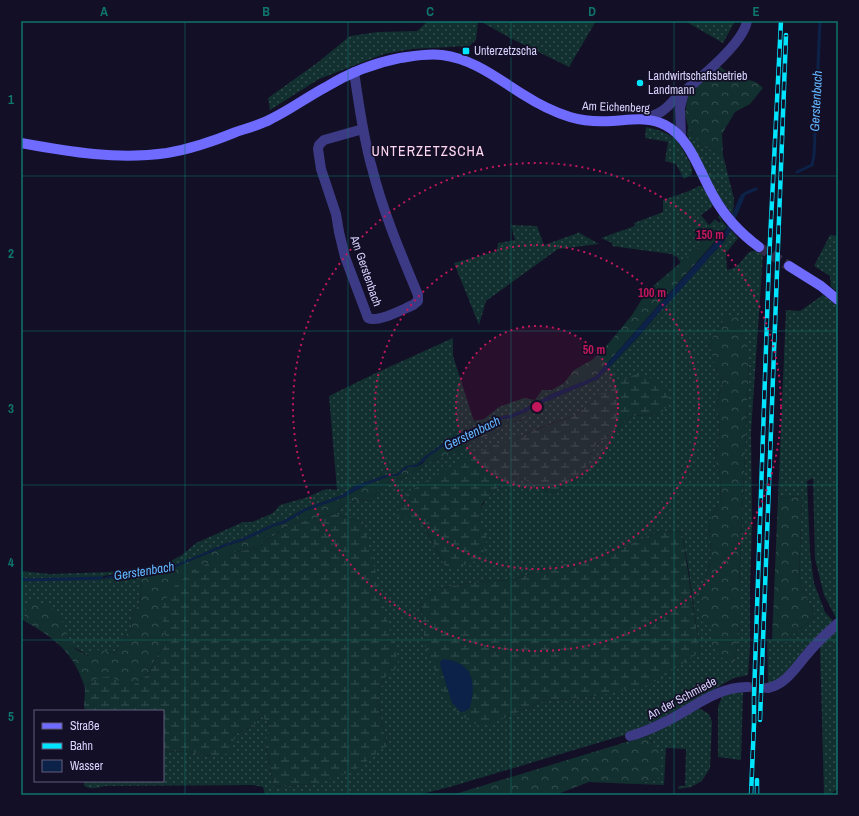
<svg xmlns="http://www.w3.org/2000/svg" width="859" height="816" font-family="'Archivo Narrow',sans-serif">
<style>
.grass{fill:url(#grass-dots);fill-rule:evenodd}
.forest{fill:url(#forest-crowns)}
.wetland{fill:url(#wetland-marsh)}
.water{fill:#0c2248}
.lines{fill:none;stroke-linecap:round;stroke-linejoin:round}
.stream{stroke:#0c2248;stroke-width:3}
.street-tunnel{stroke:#312d47;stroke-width:10;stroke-dasharray:10 5;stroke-linecap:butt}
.secondary-tunnel{stroke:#312d47;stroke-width:10;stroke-dasharray:10 5;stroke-linecap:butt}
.street{stroke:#3d3a85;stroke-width:10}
.secondary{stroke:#6f6bff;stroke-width:10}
.rail-casing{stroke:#00e5ff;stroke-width:4.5}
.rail{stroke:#130f26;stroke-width:3;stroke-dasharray:9;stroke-linecap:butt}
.grid{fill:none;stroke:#0f766e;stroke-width:1;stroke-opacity:0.55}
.ring{fill:none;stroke:#c2185b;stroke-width:2;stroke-dasharray:2 4}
.poi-dot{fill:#00e5ff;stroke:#130f26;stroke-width:1.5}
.labels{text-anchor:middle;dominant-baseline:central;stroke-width:3.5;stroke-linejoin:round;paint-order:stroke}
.poi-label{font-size:12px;fill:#d9d4ff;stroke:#130f26;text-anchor:start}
.street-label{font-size:12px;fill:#d9d4ff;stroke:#130f26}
.water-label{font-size:13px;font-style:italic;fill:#62b6ff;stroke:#130f26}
.quarter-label{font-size:14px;letter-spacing:1px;fill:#ffd6f0;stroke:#130f26}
.centre{fill:#c2185b;stroke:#130f26;stroke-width:2}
.ring-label{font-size:12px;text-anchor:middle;font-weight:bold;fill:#c2185b;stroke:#130f26;stroke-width:3.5;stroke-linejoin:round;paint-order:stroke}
.neatline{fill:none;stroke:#0f766e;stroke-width:1.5}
.grid-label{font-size:13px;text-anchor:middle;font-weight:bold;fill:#0f766e}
</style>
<defs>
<pattern id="grass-dots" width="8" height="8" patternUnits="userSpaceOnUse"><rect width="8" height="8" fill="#12302f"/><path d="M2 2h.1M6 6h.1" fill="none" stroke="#344d4e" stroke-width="1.8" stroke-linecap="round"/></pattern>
<pattern id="forest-crowns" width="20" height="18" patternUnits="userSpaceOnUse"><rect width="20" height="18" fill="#12302f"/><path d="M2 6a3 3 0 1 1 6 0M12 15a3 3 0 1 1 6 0" fill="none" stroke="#344d4e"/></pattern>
<pattern id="wetland-marsh" width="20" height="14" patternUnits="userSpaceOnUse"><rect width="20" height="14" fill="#12302f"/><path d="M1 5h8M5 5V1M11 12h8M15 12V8" fill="none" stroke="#344d4e"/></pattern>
</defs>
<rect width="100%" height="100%" fill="#130f26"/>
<!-- grass -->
<g class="grass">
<polygon points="428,21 478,21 476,40 469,46 412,49 384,54 319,79 270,110 268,98 317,63 350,36 378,32 417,31"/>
<polygon points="480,21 596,21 569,67 510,38"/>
<polygon points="685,21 735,21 723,43"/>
<path d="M646 127C668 132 677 136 687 157 690 163 693 167 692 174L684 179 676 164 665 161 668 142 645 138Z"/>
<polygon points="688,127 702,146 723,155 734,199 733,215 716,193 687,135"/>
<polygon points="699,186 702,186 713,204 712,207 701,215 709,225 715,219 719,223 721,221 718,217 720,215 722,221 727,227 718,238 712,236 681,263 677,257 671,254 612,246 612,243 601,238 635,226 634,223 663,212 663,200 689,191"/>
<polygon points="511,225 537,226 544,245 578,233 578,232 599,244 558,249 486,301 479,325 454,263 497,251 498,243 515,240"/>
<path d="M731 230 738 238 726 253 727 270C731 269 735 268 738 265 748 256 747 245 763 254L751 432 752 524 750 588V647L748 675 734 678 660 719 628 734 453 786 418 795H265L263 787 253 785 105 786C98 788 91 790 84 786V781H163V751L190 752 211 756 235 734 254 726 261 716 271 725 265 743 274 787 312 784 387 745 377 698 384 678 363 522 335 514C347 498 353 502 372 500L377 491 387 483 405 477 431 461 455 453 476 440 495 433 510 422 520 421 530 414 526 412 540 404 598 379 637 338 695 271 723 243ZM726 317 749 361 739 586V625L735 663 712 645V630L700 596 711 559 709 521 721 500 720 477 715 457 720 431 717 401 723 385 715 366 709 343ZM599 396 660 414 632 416 594 447 587 466 574 479 551 494 534 483 514 477C500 487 480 499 479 518 479 524 484 533 487 539L447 570 407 493 424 483 508 441 542 427 575 415ZM660 531 682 532 688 566 700 652 597 696 540 702 501 720 424 643 421 601 441 588 476 582 510 580 568 563 606 555Z"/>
<polygon points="830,235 838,236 838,292 831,287 830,276 814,266"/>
<path d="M823 295 838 306V616L836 618 824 595 815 559 813 478 807 481 810 552 814 583 825 612 833 621C823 630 813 640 804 650 795 660 783 682 768 683L767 639 788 642 792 635 815 617 799 578 802 496 778 498 786 310 800 311Z"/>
<polygon points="453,338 453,356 474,421 484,419 499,407 524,398 535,400 542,390 552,390 564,383 565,389 554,393 522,410 510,415 502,416 488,425 451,438 423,458 419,463 414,465 406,466 397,474 386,475 355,486 342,495 304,509 283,521 273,524 243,538 225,544 173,566 156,570 138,571 103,576 103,579 151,573 142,579 140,601 131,617 132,627 114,653 108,652 89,656 72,646 67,634 24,614 26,622 21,619 21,571 50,574 109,572 165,564 182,555 196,543 243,522 252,522 273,513 280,505 305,498 326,489 337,490 329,396 378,372"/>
<polygon points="838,628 838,789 829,795 824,795 820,646"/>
<polygon points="733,691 743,692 741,760 718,757 718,707 722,697"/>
<polygon points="697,707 709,714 712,722 710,768 702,781 691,787 678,789 679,786 685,786 686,749 666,748 664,785 636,784 658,779 653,742 646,736"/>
</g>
<!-- forest -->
<g class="forest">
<polygon points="718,65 731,75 756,82 763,88 750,104 735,112 722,134 723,155 702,146 688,127 685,114 688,96"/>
<polygon points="712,236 718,238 595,377 565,389 564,383 574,370 592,360 608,344 632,315 647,291"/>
<polygon points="736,314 741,325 749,361 739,586 739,625 735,663 731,664 719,656 712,645 712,630 701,621 700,596 711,559 709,521 721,500 720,477 715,457 720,431 717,401 723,385 715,366 709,343 726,317"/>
<path d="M526 412 531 414 519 421 510 422 495 433 476 440 455 453 431 461 405 477 387 483 377 491 372 500C353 502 347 498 335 514L293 523 271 537 258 548 231 553 164 631 167 643 155 659 149 674 130 687 95 679 85 688C74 653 56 639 26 622L24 614 30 600C49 604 58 609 65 628 67 634 69 641 73 646 76 651 83 653 89 656L97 650 114 653 132 627 131 617 140 601 142 579 151 573 173 568 226 546 245 540 274 526 285 523 305 511 344 497 366 485 389 476H397L408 467H415L422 464 428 457 445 444 476 430 489 428 503 419 511 418Z"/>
<polygon points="802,496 799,578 815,617 792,635 788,642 772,640 778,498"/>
<path d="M646 736C660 748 666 762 658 779L636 784 589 782 555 795H452Z"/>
</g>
<!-- wetland -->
<g class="wetland">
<polygon points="634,375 645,375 667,387 669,404 660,414 632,416 594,447 587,466 574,479 551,494 534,483 514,477 499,487 482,504 479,519 487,539 482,559 447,570 424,525 396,515 407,493 441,472 473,454 575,415 599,396 623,380"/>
<polygon points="335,514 363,522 399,666 384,678 377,698 387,745 354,771 312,784 274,787 265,742 271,725 261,716 254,726 235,734 231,753 211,756 190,752 163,751 163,711 87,711 84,708 85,688 95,679 110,676 130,687 149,674 155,659 167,643 164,631 161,609 171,589 188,575 208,563 231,553 258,548 271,537 293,523"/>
<polygon points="660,531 682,532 700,652 649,685 597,696 540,702 501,720 480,727 463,717 449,705 424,643 421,600 441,588 476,582 510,580 568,563 606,555"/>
</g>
<!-- water -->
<g class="water">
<polygon points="743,193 745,196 731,230 723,243 695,271 637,338 598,379 540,404 526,412 511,418 503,419 489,428 476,431 446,444 428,457 422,463 415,467 408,467 397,476 389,476 366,485 344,497 305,511 285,523 274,526 245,540 226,546 173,568 111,578 99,578 138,571 156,570 173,566 225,544 243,538 273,524 283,521 304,509 342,495 355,486 386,475 397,474 406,466 414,465 419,463 423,458 451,438 474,427 488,425 502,416 510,415 522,410 554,393 595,377 726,230 739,198"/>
<path d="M443 659C474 662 476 683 470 708L465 711 461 712 452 703 441 668 440 662Z"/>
</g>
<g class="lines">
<!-- stream -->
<g class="stream">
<polyline points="797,172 812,165 814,155 820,21"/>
<polyline points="742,196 746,193 756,189"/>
<polyline points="664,306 707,258"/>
<polyline points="21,579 28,580 101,578"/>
</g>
<!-- street-tunnel -->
<polyline class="street-tunnel" points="747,687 768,688"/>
<!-- secondary-tunnel -->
<polyline class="secondary-tunnel" points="759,247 789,266"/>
<!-- street -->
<g class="street">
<path d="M354 72C359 104 363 137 372 168 383 212 401 254 418 295V301L413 305C403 309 378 323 368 318L345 257 339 232 336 214 321 169 318 149 319 145 324 140 363 129"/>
<path d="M645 119C650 116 657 115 662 111 667 108 671 103 675 99 694 83 743 45 747 21"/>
<polyline points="681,136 680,108 684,92"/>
<path d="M768 688C787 684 797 665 809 652 818 641 828 632 838 623"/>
<path d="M630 736C642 733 653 728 665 722 692 709 716 687 747 687"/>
</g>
<!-- secondary -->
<g class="secondary">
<path d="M21 143C70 152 118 160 167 153 191 149 214 141 236 132 248 128 260 125 271 119 290 110 307 97 326 87 349 73 374 63 400 58 414 56 428 53 442 55 474 59 498 79 524 95 538 104 554 112 570 117 583 121 597 122 612 121 630 120 648 116 665 125 691 138 700 174 714 197 725 217 740 233 759 247"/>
<polyline points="789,266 821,286 838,300"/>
</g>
<!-- rail casing -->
<g class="rail-casing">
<g id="rail">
<polyline points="760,720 786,35"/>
<polyline points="751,795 754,723 754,696 769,261 781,21"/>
<polyline points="757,795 757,780"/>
</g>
</g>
<!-- rail -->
<use href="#rail" class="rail"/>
</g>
<!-- grid -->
<path class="grid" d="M185 21V795M348 21V795M511 21V795M674 21V795M21 176H838M21 331H838M21 485H838M21 640H838"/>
<!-- distance rings -->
<circle cx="537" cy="407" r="81" fill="#c2185b" fill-opacity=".12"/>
<g class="ring">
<circle cx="537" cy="407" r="81"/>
<circle cx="537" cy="407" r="162"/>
<circle cx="537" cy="407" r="244"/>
</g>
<!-- markers -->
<g class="poi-dot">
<rect x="462" y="47" width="8" height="8" rx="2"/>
<circle cx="640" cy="83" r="4"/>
</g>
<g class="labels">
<!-- poi labels -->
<g class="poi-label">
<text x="474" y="51">Unterzetzscha</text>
<text x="648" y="76">Landwirtschaftsbetrieb<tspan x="648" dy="14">Landmann</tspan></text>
</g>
<!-- street labels -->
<g class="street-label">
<text transform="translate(616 107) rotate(2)">Am Eichenberg</text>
<text transform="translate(366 271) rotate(71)">Am Gerstenbach</text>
<text transform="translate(682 698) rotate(-28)">An der Schmiede</text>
</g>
<!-- water labels -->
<g class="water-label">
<text transform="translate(816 101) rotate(-87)">Gerstenbach</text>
<text transform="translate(472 433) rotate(-26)">Gerstenbach</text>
<text transform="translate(144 571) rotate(-9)">Gerstenbach</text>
</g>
<!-- quarter labels -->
<g class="quarter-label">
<text x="428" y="151">UNTERZETZSCHA</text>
</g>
</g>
<circle cx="537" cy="407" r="6" class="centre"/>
<g class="ring-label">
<text x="710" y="239">150 m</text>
<text x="652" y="297">100 m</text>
<text x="594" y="354">50 m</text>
</g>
<!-- border -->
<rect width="859" height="816" fill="none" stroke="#130f26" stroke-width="44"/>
<!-- legend -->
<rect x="34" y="710" width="130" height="72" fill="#130f26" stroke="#625e7d"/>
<rect x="42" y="723" width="20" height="6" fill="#6f6bff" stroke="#625e7d"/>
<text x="70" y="730" font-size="12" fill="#d9d4ff">Straße</text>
<rect x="42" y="743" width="20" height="6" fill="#00e5ff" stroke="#625e7d"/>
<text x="70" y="750" font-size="12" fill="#d9d4ff">Bahn</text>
<rect x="42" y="760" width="20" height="12" fill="#0c2248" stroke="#625e7d"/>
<text x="70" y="770" font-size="12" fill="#d9d4ff">Wasser</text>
<rect x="22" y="22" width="815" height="772" class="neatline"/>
<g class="grid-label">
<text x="104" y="16">A</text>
<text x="266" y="16">B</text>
<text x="430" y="16">C</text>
<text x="592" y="16">D</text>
<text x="756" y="16">E</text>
<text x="11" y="104">1</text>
<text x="11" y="258">2</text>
<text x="11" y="413">3</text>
<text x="11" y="567">4</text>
<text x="11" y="721">5</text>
</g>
</svg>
